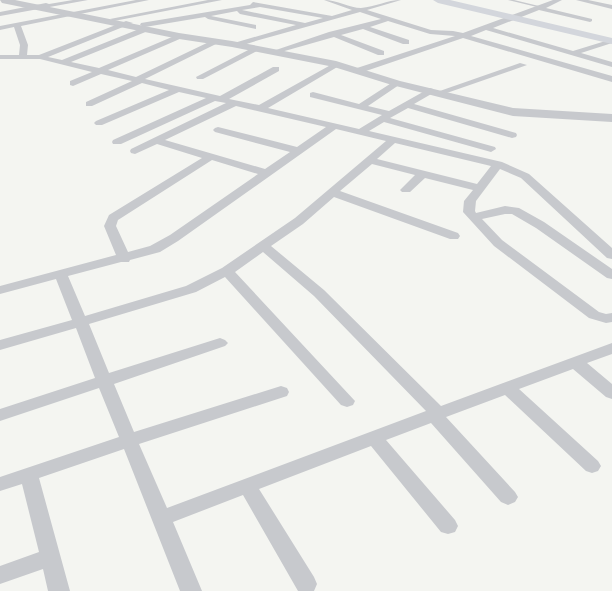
<svg xmlns="http://www.w3.org/2000/svg" width="612" height="591" font-family="Montserrat,sans-serif">
<style>
.lines{fill:none;stroke-linecap:round;stroke-linejoin:round}
.service{fill:#c7c9cd;fill-rule:evenodd}
.minor{fill:#c7c9cd;fill-rule:evenodd}
.tertiary{fill:#c7c9cd;fill-rule:evenodd}
.secondary{fill:#d3d6dc;fill-rule:evenodd}
</style>
<rect width="100%" height="100%" fill="#f4f5f1"/>
<g class="lines">
<!-- service -->
<polygon class="service" points="508,0 514,0 543,7 541,8"/>
<!-- minor -->
<g class="minor">
<polygon points="73,0 88,0 0,16 0,12 46,3 49,4"/>
<path d="M136 0H149L21 26 28 45 27 55H39L126 21 133 23 48 57 62 60 144 27 140 25 141 23 250 5 253 2 332 16 352 10 324 0C337 0 350 8 361 8 375 7 387 0 401 0L367 10 431 30 453 31 463 33 553 0H562L546 8 592 19V21L590 22 539 10 493 28 573 51 612 39V43L581 53 612 62V67L486 30 471 36 612 76V82L463 38 363 72H357V68L455 36 430 34 388 21 370 27 409 40V44H403L363 29 341 35 384 51V55H378L334 37 274 54 270 52 329 32 381 19 360 12 259 40 237 47H234V43L296 25 240 14 237 11 211 16 256 25V29L208 19 205 17 145 27 149 29 148 31 71 62 99 68 179 34H182V38L108 70 136 77 213 40 217 42 216 44 145 79 220 96 273 67H279V71L229 99 259 105 336 62 340 64 339 66 268 108 359 129 382 115 310 97V93L313 92 359 104 396 80 400 83 399 85 368 106 389 111 430 88 433 89V93L414 104 516 133 517 135 516 137 512 138 408 108 390 118 495 147 496 149 491 152 384 122 369 131 502 162 529 174 612 248V259L607 258 521 178 500 169 476 201 475 211 476 213 505 206 519 208 544 222 612 269V279L607 278 536 228 512 214H505L482 219 502 240 599 312 606 314 612 313V322L606 323 589 318 494 246 463 212 464 201 473 190 425 178 410 192H402L400 190 415 175 372 164 340 191 458 233 460 236 458 239H450L334 197 303 224 271 246 324 290 441 406 612 343V354L587 363 612 384V399L606 397 573 369 519 389 598 461 601 466 598 471 592 473 586 471 505 395 446 417 515 492 518 497 515 502 508 505 501 502 431 423 386 440 455 520 458 526 455 532 448 534 441 532 371 446 259 489 314 577 317 584 314 591H298L243 495 173 522 202 591H180L124 449 39 478 70 591H48L43 569 0 584V566L39 552 22 484 0 491V477L119 437 99 388 0 421V409L95 378 76 328 0 350V340L72 320 56 279 0 294V286L116 255 104 226 109 215 202 158 157 144 135 154 131 153 130 151 131 149 226 103 215 101 121 144H113L112 142 113 140 206 98 179 92 102 125H96L94 123 96 121 169 90 142 83 92 106H86V102L132 81 101 74 73 86 70 85V81L92 72 40 59H0V55H19L20 45 14 27 0 30V26ZM260 7 323 18 305 23 242 10ZM236 106 326 127 297 147 218 127 215 128 213 130 215 132 290 152 265 169 165 140ZM336 129 386 141 295 218 222 268 186 286 85 316 68 276 121 262H129L130 260 160 252 178 241ZM395 143 491 166 477 184 377 159ZM212 160 258 174 170 235 150 246 128 252 116 226 118 220ZM263 252 314 296 426 411 167 508 139 444 287 396 289 392 287 388 281 386 134 432 114 384 225 346 228 343 225 340 220 338 109 373 89 324 196 292 225 277 341 405 347 407 353 405 355 401 235 272Z"/>
<polygon points="208,0 222,0 114,21 110,19"/>
<polygon points="576,0 588,0 612,5 612,9"/>
<polygon points="254,47 261,49 203,79 197,79 196,77"/>
<polygon points="520,63 527,65 441,95 435,95 434,93"/>
</g>
<!-- tertiary -->
<polygon class="tertiary" points="0,0 15,0 179,33 232,41 336,61 400,81 513,108 612,114 612,122 513,116 392,85 334,67 232,47 179,39 2,3"/>
<!-- secondary -->
<polygon class="secondary" points="433,0 450,0 612,38 612,44 438,3"/>
</g>
</svg>
